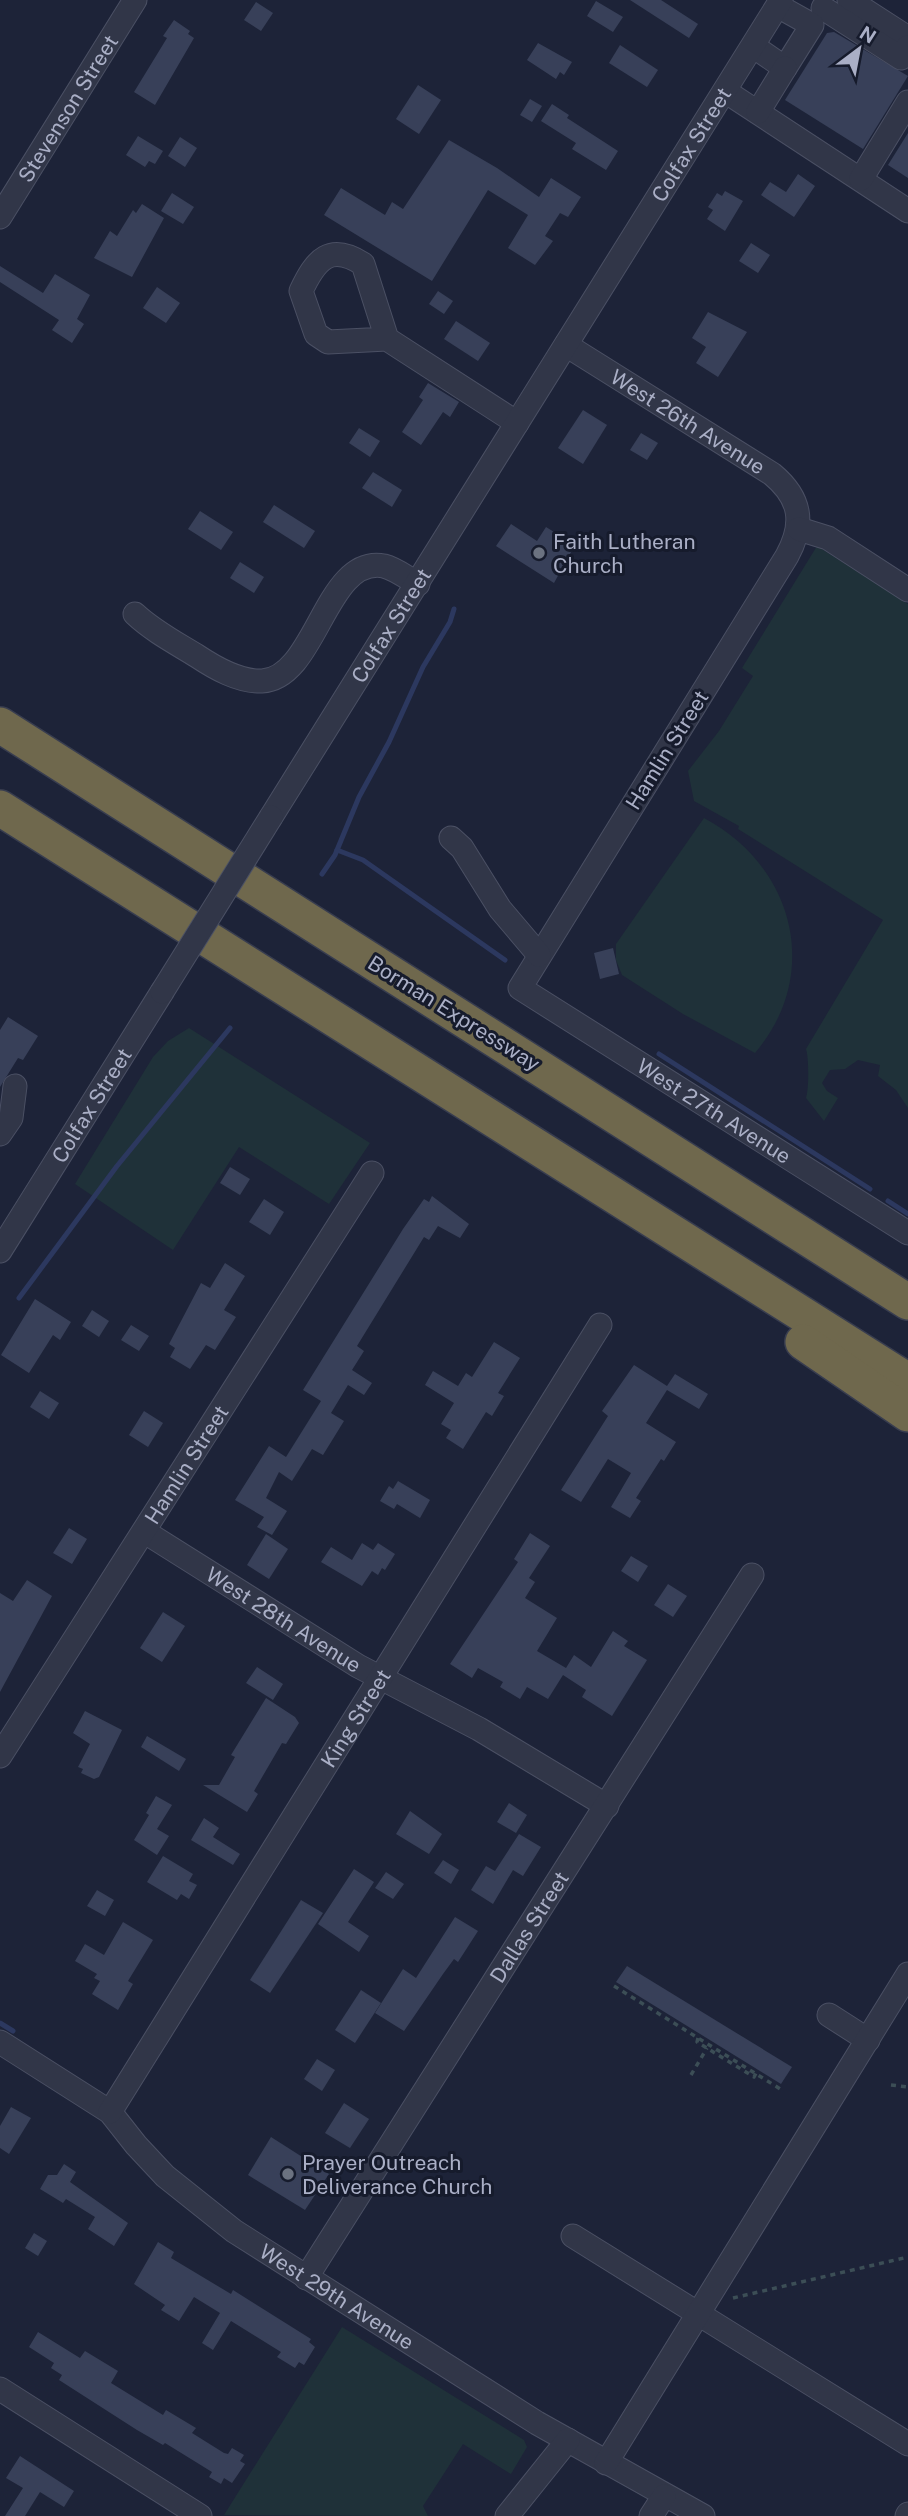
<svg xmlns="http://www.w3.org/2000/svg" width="908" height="2516" font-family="'Public Sans',sans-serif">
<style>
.green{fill:#1f3139}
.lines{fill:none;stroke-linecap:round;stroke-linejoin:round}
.stream{stroke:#2c385f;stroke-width:5}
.building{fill:#384059}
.minor-casing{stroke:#4b5064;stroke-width:25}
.highway-casing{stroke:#383d4f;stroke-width:38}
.path{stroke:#3c4e56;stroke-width:3.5;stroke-dasharray:5 5;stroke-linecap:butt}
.minor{stroke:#313648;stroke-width:23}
.highway{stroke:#6f684d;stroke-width:35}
.minor-bridge-casing{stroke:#4b5064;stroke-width:25;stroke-linecap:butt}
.minor-bridge{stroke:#313648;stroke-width:23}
.worship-dot{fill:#6b7280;stroke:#161b2c;stroke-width:2.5}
.labels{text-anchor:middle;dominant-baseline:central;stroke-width:6;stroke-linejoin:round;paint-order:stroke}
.street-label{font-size:21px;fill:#aaafc6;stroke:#161b2c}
.poi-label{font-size:21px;fill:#aaafc6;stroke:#161b2c;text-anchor:start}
</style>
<rect width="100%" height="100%" fill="#1d2338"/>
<!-- green -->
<g class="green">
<path d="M817 546 908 604V1108L896 1090 878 1076 880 1065 858 1060 845 1069 830 1070 822 1083 827 1091 838 1098 824 1121 806 1098C809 1089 809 1058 806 1049L883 920 738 829 739 826 694 801 688 771 719 731 753 676 742 668Z"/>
<path d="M704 818C793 865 823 973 755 1053L683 1014 622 975 616 960V944Z"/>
<polygon points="189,1028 370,1143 329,1204 239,1147 173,1250 75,1184 153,1057 168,1041"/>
<polygon points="342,2327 524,2440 527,2447 511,2474 463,2444 423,2506 428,2516 224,2515"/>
</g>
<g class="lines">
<!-- stream -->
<g class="stream">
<polyline points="337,850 363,860 505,960"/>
<polyline points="322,874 335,855 359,797 389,742 423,667 450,622 454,609"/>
<polyline points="659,1054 870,1189"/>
<polyline points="888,1201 908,1214"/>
<polyline points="19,1298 117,1166 230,1028"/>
<polyline points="0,2023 13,2031"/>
</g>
</g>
<!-- building -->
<g class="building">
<polygon points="630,0 661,0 698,24 689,38"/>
<polygon points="596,1 623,17 613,32 587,16"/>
<polygon points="256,2 273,13 261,31 244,20"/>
<polygon points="174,20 190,31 188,34 194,38 155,105 134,92 167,38 163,36"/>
<polygon points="834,32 908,76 863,149 785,100 827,33"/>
<polygon points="538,43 572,62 564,75 560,72 556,79 527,60"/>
<polygon points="620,45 658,70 647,87 609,63"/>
<polygon points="418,85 441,100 419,134 396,119"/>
<polygon points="530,99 542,106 532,122 520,115"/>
<polygon points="552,104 569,115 567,118 618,151 606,170 572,149 576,143 541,121"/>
<polygon points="908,133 908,178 888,165"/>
<polygon points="138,136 163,151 155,164 149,161 145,167 126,155"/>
<polygon points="180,137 197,148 185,167 168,156"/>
<polygon points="449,140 497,168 539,197 551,178 581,197 568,217 560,213 545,236 553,241 535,265 508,248 528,215 488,190 432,281 324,215 341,188 385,215 392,202 403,209"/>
<polygon points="798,174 815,186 794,217 761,195 770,182 786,192"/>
<polygon points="725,191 743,201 725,231 707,219 713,210 708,207 717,193 722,196"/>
<polygon points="172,193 194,207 183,224 161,211"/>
<polygon points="142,204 164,218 132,277 94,258 110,231 117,236 133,210 136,213"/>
<polygon points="751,243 770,255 758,273 739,261"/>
<polygon points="0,266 43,293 55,274 90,295 77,319 84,324 72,343 52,330 59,320 0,282"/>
<polygon points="157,287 180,303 166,323 143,308"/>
<polygon points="438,291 453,301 444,314 429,304"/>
<polygon points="708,312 747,332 718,377 696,363 706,347 692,338"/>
<polygon points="456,321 490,343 478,361 444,339"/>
<polygon points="428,383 459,402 450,417 443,412 421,445 402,432 423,400 419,397"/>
<polygon points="583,410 607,425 583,464 558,448"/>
<polygon points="359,428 380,441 370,457 349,443"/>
<polygon points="641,433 658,443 647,460 630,450"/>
<polygon points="373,472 402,490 392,507 362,488"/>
<polygon points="274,505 315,531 304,548 263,522"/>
<polygon points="200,511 233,532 221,550 188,529"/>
<polygon points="511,524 537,541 546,527 575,545 554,583 496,546"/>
<polygon points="240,562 264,577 254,593 230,578"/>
<polygon points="613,948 619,974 600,979 594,953"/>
<polygon points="8,1017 38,1036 23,1060 18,1058 0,1087 0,1030"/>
<polygon points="230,1167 250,1179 240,1195 220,1183"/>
<polygon points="432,1196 469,1224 460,1238 438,1226 429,1240 424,1237 357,1346 364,1351 352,1370 372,1383 364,1395 348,1385 331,1413 344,1421 323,1455 312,1449 292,1481 279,1472 266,1498 287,1511 272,1535 257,1527 264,1517 235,1500 269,1446 286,1457 321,1401 303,1390 403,1229 424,1199 429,1202"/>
<polygon points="264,1199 284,1212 270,1235 249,1222"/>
<polygon points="225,1263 245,1276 224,1310 236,1317 215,1350 206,1345 190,1369 170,1357 175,1348 169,1344 201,1283 210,1288"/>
<polygon points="35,1299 71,1322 60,1340 53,1335 29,1373 1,1355"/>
<polygon points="92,1310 109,1321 99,1337 82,1326"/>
<polygon points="131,1325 149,1336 139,1351 121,1340"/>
<polygon points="494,1342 520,1358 498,1393 504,1396 492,1416 486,1412 463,1449 446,1438 451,1430 441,1424 454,1403 425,1385 433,1371 458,1386 466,1373 472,1377"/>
<polygon points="634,1365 667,1386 675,1374 708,1394 699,1409 667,1390 646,1423 676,1442 664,1461 661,1459 636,1498 641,1501 630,1518 611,1507 631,1473 608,1459 581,1502 561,1490 608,1416 602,1411"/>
<polygon points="40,1391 59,1403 49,1419 30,1407"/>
<polygon points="144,1411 163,1423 148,1447 129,1435"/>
<polygon points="398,1481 430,1500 420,1518 397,1504 394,1509 380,1501 389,1486 393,1489"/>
<polygon points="69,1528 87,1539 72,1564 53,1553"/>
<polygon points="530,1533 550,1546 529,1578 535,1582 525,1598 557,1618 537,1651 566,1668 574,1655 591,1667 613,1631 628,1641 624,1646 647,1660 612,1716 582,1697 586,1690 563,1675 548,1699 527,1687 520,1699 500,1687 503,1682 478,1668 472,1678 450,1664 518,1562 514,1559"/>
<polygon points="266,1534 288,1549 269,1579 247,1565"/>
<polygon points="362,1543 373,1550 378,1543 395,1554 385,1570 382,1568 378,1575 372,1571 362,1586 321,1562 331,1547 352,1560"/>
<polygon points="631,1556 648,1566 638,1582 621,1571"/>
<polygon points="27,1580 52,1596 0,1692 0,1593 13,1601"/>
<polygon points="668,1584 687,1596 673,1617 654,1605"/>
<polygon points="163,1612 185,1626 162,1662 140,1648"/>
<polygon points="257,1667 283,1684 273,1700 246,1683"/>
<polygon points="266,1698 295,1717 299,1723 286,1744 282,1743 254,1791 258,1794 247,1812 203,1785 219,1785 235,1757 231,1755"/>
<polygon points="85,1711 122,1730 99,1777 94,1779 81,1773 83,1769 78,1767 90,1744 73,1733"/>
<polygon points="147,1736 186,1759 179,1771 141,1747"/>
<polygon points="156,1796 172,1805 157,1829 169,1836 157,1855 134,1840 149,1815 146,1813"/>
<polygon points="509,1803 527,1815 516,1833 497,1822"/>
<polygon points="410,1811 442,1834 429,1854 396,1834"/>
<polygon points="204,1818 219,1828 213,1837 240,1854 233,1865 191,1840"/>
<polygon points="519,1834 541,1847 523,1876 513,1870 493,1904 471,1890 486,1866 495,1871"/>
<polygon points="163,1856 193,1874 189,1881 197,1885 189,1899 181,1894 177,1900 147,1882"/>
<polygon points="443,1860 459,1870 451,1884 434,1873"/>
<polygon points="354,1869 374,1882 348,1922 369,1936 359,1952 318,1924"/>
<polygon points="386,1872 404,1884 393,1899 375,1888"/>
<polygon points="97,1890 114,1900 105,1916 87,1906"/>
<polygon points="301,1900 323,1913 270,1993 250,1980"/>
<polygon points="455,1917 478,1931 458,1962 454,1959 443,1974 404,2031 375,2013 403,1969 416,1978"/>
<polygon points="123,1922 153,1940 128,1981 133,1984 118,2010 92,1994 100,1981 94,1978 97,1974 75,1961 85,1944 104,1955"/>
<polygon points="627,1966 792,2067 781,2084 616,1982"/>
<polygon points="361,1990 381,2003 355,2043 335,2030"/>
<polygon points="317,2059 335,2070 322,2091 304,2079"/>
<polygon points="344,2103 369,2119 350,2148 325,2133"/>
<polygon points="11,2107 31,2118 9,2154 0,2148 0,2126"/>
<polygon points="271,2137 329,2174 305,2210 248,2175"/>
<polygon points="64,2164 76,2172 70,2182 128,2223 114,2246 88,2229 95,2217 66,2199 63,2203 40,2189 48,2175 57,2175"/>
<polygon points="34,2233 47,2241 38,2256 25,2248"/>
<polygon points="158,2242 174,2252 171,2258 231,2294 233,2290 311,2339 309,2342 315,2347 304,2365 299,2362 295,2368 277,2357 281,2352 231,2321 213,2350 202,2343 220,2313 194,2297 179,2321 161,2310 165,2305 134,2284"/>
<polygon points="38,2332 80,2358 85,2351 118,2371 111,2383 163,2415 166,2410 196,2428 192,2433 224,2453 228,2454 232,2448 244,2455 240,2461 245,2464 232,2483 224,2478 221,2484 209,2477 212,2472 165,2443 163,2445 137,2430 59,2380 62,2375 51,2368 54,2363 29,2347"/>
<polygon points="20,2456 74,2491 64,2507 40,2492 25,2516 5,2516 23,2488 6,2478"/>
</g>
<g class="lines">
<!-- minor casing -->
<g class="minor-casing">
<g id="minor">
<polyline points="849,0 908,38"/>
<polyline points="823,8 901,58 908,47"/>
<polyline points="753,46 785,68 812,25 778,6"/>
<polyline points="725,91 908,211"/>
<polyline points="758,112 785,68"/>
<polyline points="861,179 908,102"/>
<path id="s1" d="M0 217 135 0"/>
<path d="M387 339 328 342 316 334 301 291C316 259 330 243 363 264L387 339 517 423"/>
<path id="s2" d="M566 345 772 474C801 498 805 523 787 556L520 988 908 1233"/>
<polyline points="799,529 828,538 908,590"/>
<path d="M135 614C153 631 176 643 197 656 215 668 239 682 262 681 317 678 325 555 384 566 396 569 407 578 418 584"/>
<path id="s3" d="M271 817 781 0"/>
<polyline points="451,838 462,848 500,909 539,955"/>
<polyline points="0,1134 11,1118 15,1086"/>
<path id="s4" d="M0 1251 162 992"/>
<path id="s5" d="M145 1532 358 1666 479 1729 607 1806"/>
<path id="s6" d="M0 1756 372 1173"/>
<polyline points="829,2015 868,2040"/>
<path id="s7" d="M0 2042 110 2112 136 2145 165 2176 234 2231 537 2423 703 2516"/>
<path id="s8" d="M110 2112 600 1325"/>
<polyline points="573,2236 908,2444"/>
<path id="s9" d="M306 2278 752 1575"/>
<polyline points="0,2389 200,2516"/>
<polyline points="606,2463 908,1974"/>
<polyline points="507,2516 568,2440"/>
<polyline points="651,2516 664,2496"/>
<polyline points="907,2516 908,2514"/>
</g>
</g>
<!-- highway casing -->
<g class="highway-casing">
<g id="highway">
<polyline points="0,725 908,1302"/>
<polyline points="0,808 908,1381"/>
<polyline points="803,1342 908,1414"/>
</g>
</g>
<!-- path -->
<g class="path">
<polyline points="614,1986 782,2090"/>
<polyline points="698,2038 697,2042 754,2077 756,2073"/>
<polyline points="691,2075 707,2048"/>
<polyline points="891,2085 908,2087"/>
<polyline points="733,2298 908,2257"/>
</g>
<!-- minor -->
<use href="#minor" class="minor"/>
<!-- highway -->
<use href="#highway" class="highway"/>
<!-- minor-bridge casing -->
<g class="minor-bridge-casing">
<polyline id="minor-bridge" points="162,992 271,817"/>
</g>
<!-- minor-bridge -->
<use href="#minor-bridge" class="minor-bridge"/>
</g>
<!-- markers -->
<g class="worship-dot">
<circle cx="539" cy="553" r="7"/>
<circle cx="288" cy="2174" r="7"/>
</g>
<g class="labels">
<!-- street labels -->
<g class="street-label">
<text stroke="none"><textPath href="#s1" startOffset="128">Stevenson Street</textPath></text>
<text stroke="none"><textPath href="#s3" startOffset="793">Colfax Street</textPath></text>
<text stroke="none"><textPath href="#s2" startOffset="144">West 26th Avenue</textPath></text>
<text stroke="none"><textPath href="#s3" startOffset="226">Colfax Street</textPath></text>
<text transform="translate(667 750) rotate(-58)">Hamlin Street</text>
<text transform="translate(454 1013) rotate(32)">Borman Expressway</text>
<text stroke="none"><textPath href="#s4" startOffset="172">Colfax Street</textPath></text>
<text stroke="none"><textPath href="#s2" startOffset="1073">West 27th Avenue</textPath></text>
<text stroke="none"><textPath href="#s6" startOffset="346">Hamlin Street</textPath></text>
<text stroke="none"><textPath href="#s5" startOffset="164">West 28th Avenue</textPath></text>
<text stroke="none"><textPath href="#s8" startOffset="464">King Street</textPath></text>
<text stroke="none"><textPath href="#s9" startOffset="416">Dallas Street</textPath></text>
<text stroke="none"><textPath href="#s7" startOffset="425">West 29th Avenue</textPath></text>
</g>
<!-- poi labels -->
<g class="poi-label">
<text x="553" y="541">Faith Lutheran<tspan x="553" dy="24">Church</tspan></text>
<text x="302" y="2162">Prayer Outreach<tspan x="302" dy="24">Deliverance Church</tspan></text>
</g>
</g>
<!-- north arrow -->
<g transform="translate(859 49) rotate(32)" stroke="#161b2c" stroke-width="5" paint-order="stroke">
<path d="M0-5L12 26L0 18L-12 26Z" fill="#aaafc6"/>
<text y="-10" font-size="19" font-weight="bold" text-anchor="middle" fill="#aaafc6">N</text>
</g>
</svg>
